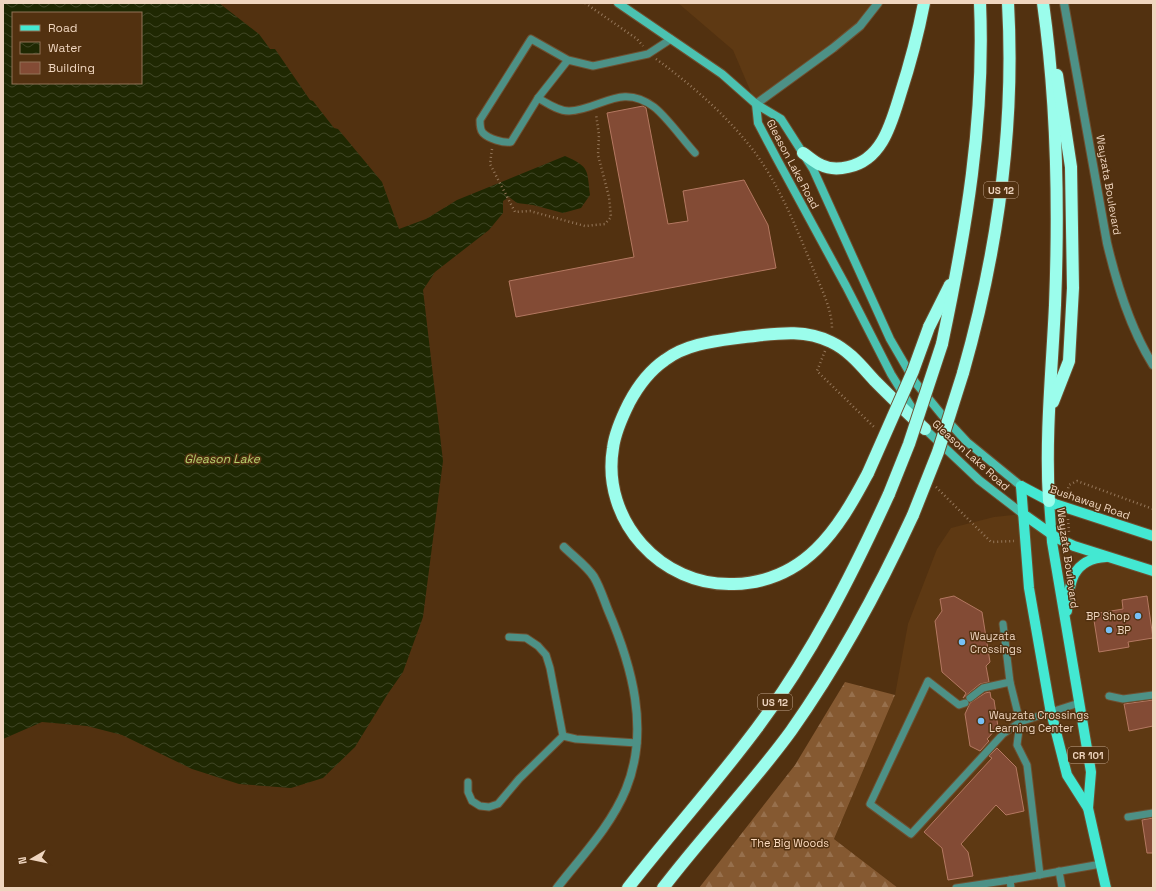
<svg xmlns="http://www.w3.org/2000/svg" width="1156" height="891" font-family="'Space Grotesk',sans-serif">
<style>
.built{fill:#5e3913}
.forest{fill:url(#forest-firs)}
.water{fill:url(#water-waves);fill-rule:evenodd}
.building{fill:#834b35;stroke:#b47861}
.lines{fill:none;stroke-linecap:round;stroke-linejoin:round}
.service-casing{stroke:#6e4f30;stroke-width:9}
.minor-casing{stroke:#6e4f30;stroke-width:10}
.tertiary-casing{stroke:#6e4f30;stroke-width:10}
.secondary-casing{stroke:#6e4f30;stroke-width:10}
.primary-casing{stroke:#6e4f30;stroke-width:12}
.motorway-casing{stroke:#6e4f30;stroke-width:14}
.path{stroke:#96785b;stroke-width:2.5;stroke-dasharray:1 3;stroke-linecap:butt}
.service{stroke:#4d9186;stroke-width:7}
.minor{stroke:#4d9186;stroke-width:8}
.tertiary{stroke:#4d9186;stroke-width:8}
.secondary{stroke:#4bc2b1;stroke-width:8}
.primary{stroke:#43e8d2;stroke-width:10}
.motorway{stroke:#9bfdec;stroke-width:12}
.motorway-bridge-casing{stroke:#6e4f30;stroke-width:14;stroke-linecap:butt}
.motorway-bridge{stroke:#9bfdec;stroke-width:12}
.poi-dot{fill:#76c0f7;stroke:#523110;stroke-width:1.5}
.labels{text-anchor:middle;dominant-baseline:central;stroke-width:3;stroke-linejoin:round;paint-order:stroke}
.shield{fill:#523110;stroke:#c0a48a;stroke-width:1}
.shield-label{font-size:10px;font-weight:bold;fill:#efd5bf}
.street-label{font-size:11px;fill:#efd5bf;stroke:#523110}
.poi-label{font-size:11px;fill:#efd5bf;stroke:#523110;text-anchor:start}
.park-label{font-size:11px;fill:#fcdbbf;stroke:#523110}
.water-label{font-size:12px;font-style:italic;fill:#b5d16d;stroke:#523110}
</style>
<defs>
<pattern id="forest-firs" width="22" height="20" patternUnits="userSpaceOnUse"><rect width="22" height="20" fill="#855931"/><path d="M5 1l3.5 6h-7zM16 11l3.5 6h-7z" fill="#97704d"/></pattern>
<pattern id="water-waves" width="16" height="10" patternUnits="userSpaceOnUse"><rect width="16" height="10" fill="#1f2802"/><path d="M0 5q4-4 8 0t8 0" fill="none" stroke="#404625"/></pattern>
</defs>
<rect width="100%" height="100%" fill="#523110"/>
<!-- built -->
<g class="built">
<polygon points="678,3 878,3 860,26 756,104 733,50"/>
<polygon points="1023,514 1051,533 1153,572 1153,888 898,888 834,839 895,695 908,624 937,549 951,528 994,517"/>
</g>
<!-- forest -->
<polygon class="forest" points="845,682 895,695 834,839 898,888 699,888 795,765"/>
<!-- water -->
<path class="water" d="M3 3H219L259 34 270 49H275L310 100 313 101 334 128 338 129 382 182 399 229 426 219 457 200 565 156C590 167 587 170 590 195L581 208 563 213 533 205 517 203 509 197 503 201V213L489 230 435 272 423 290 443 461 423 617 403 672 387 695 355 747 323 778 291 788 239 784 192 769 122 735 87 726 42 722 3 739ZM13 13H141V83H13Z"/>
<!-- building -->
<g class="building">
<polygon points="643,106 646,108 668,224 688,221 683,191 744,180 768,225 776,268 516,317 509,281 634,257 607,113"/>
<polygon points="954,596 982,612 990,662 986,666 989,682 980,684 963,698 966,693 942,672 935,621 942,611 940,599"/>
<polygon points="1147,596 1153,638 1128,642 1129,647 1099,652 1093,614 1123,609 1122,600"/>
<polygon points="990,692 991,698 994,700 998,727 987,739 989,741 980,751 970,746 965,714 970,703 985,693"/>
<polygon points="1153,700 1153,726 1129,731 1124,704"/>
<polygon points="997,748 1016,767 1024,811 1006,815 996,805 961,844 968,852 973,876 948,880 942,848 924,832 992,758 989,756"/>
<polygon points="1153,818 1153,853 1147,853 1142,820"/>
</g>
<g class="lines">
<!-- service casing -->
<g class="service-casing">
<g id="service">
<path d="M568 60 531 39 480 120C480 125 480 130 483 133 489 139 503 143 511 142L538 98 568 60 593 66 648 54 671 39"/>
<path d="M538 98C547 103 558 111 569 111 600 110 621 82 654 107 667 117 683 140 695 153"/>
<polyline points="1109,696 1123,699 1153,695"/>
<polyline points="970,698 983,688 1010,682"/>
<polyline points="965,703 959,705 928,681 870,804 911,834 1003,734 1020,722 1010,682 1003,624"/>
<polyline points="563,736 576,739 637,743"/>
<polyline points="468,782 468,792 472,801 480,806 489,807 498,804 519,779 563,736 550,668 546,655 538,646 526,638 509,637"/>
<polyline points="1128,817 1153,813"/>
<polyline points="1059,871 1062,888"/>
<polyline points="1040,875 1027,765 1017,745 1020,722 1079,703"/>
<polyline points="956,888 1010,880"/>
<polyline points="1011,888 1010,880 1101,864"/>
</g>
</g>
<!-- minor casing -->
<g class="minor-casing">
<path id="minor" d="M557 888C581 857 611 826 626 789 650 730 632 666 608 610 604 600 600 587 594 577 587 566 573 556 564 547"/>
</g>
<!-- tertiary casing -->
<g class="tertiary-casing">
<g id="tertiary">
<path d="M1064 3 1107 243C1117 285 1130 328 1153 365"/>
<polyline points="756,104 833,48 860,26 878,3"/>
</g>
</g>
<!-- secondary casing -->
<g class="secondary-casing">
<g id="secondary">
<polyline points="618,3 722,74 756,104 781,119 813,169 890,339 915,382 942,415 967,442 1021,486"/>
<polyline points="756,104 758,123 777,159 846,286 891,374 925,429 979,480 1023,514"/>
</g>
</g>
<!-- primary casing -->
<g class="primary-casing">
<g id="primary">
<polyline points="1021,486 1029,588 1050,708 1067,775 1088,808 1106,888"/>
<polyline points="1021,486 1055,504 1153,536"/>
<polyline points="1049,501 1052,542 1091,772 1088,808"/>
<polyline points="1023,514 1057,538 1074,546 1153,571"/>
<path d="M1067 611C1069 583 1072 559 1106 557"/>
</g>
</g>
<!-- motorway casing -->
<g class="motorway-casing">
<g id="motorway">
<path d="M1043 3C1057 102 1059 204 1055 305 1052 370 1045 436 1049 501"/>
<path d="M803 153C809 157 814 162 821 165 829 169 839 169 848 167 882 160 891 124 900 95 910 64 918 34 924 3"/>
<polyline points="929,327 950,285"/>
<path d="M942 344C966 230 985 120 980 3"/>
<path d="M963 373C997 254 1015 127 1008 3"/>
<polyline points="1053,402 1069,361 1073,288 1071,167 1057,75"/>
<path d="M868 473C838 530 805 582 734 584 661 587 601 520 613 448 615 432 622 417 629 403 638 386 649 371 665 360 688 343 717 341 745 337 774 334 803 328 831 342 850 351 862 367 876 382 892 398 908 414 925 429"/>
<path d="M628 888C670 834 716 783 757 728 811 656 852 575 889 494"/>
<path d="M663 888C704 834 751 786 791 731 839 663 878 591 913 515"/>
</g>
</g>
<!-- path -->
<g class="path">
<polyline points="585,3 637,39 643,46"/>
<path d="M656 59C692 85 726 115 753 150 779 184 796 227 812 266 820 286 832 308 832 329"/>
<polyline points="492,149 490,164 515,212 530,211 585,226 605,224 611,217 609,197 598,155 599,135 596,114"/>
<polyline points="825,351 817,371 875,428"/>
<polyline points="936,487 991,542 1014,541"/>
<polyline points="1066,496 1069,485 1077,481 1153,509"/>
<polyline points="1068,519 1069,532"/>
</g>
<!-- service -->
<use href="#service" class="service"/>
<!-- minor -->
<use href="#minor" class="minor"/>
<!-- tertiary -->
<use href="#tertiary" class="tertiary"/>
<!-- secondary -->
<use href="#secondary" class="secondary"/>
<!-- primary -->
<use href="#primary" class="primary"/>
<!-- motorway -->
<use href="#motorway" class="motorway"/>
<!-- motorway-bridge casing -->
<g class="motorway-bridge-casing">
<g id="motorway-bridge">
<polyline points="868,473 913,371 929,327"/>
<polyline points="889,494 909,444 942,344"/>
<polyline points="913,515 938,452 963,373"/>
</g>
</g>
<!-- motorway-bridge -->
<use href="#motorway-bridge" class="motorway-bridge"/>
</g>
<!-- markers -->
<g class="poi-dot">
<circle cx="1138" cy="616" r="4"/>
<circle cx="1109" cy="630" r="4"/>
<circle cx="962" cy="642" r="4"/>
<circle cx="981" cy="721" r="4"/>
</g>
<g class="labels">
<!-- shield labels -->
<g class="shield">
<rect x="984" y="182" width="34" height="16" rx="3"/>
<rect x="758" y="694" width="34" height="16" rx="3"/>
<rect x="1068" y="747" width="40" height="16" rx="3"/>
</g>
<g class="shield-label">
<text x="1001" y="190">US 12</text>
<text x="775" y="702">US 12</text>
<text x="1088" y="755">CR 101</text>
</g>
<!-- street labels -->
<g class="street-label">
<text transform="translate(793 164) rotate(62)">Gleason Lake Road</text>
<text transform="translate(1109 185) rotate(80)">Wayzata Boulevard</text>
<text transform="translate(971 455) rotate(42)">Gleason Lake Road</text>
<text transform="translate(1090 502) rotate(19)">Bushaway Road</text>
<text transform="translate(1068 558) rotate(82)">Wayzata Boulevard</text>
</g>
<!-- poi labels -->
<g class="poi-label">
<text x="1130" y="616" text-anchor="end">BP Shop</text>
<text x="1117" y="630">BP</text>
<text x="970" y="636">Wayzata<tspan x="970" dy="13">Crossings</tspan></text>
<text x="989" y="715">Wayzata Crossings<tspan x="989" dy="13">Learning Center</tspan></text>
</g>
<!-- park labels -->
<g class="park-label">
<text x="790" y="843">The Big Woods</text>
</g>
<!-- water labels -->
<g class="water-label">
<text x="222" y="459">Gleason Lake</text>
</g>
</g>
<!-- border -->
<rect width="1156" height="891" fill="none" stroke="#efd5bf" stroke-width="8"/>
<!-- legend -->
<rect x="12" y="12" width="130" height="72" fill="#523110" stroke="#917356"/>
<rect x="20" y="25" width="20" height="6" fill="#43e8d2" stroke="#917356"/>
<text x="48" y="32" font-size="12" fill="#efd5bf">Road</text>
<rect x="20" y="42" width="20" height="12" fill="url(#water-waves)" stroke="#917356"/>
<text x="48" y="52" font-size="12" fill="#efd5bf">Water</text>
<rect x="20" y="62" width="20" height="12" fill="#834b35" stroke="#917356"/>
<text x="48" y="72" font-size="12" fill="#efd5bf">Building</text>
<!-- north arrow -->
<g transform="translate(32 859) rotate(261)" stroke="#523110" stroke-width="3" paint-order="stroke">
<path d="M0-3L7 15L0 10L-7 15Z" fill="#efd5bf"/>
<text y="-6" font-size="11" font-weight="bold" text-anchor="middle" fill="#efd5bf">N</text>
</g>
</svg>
